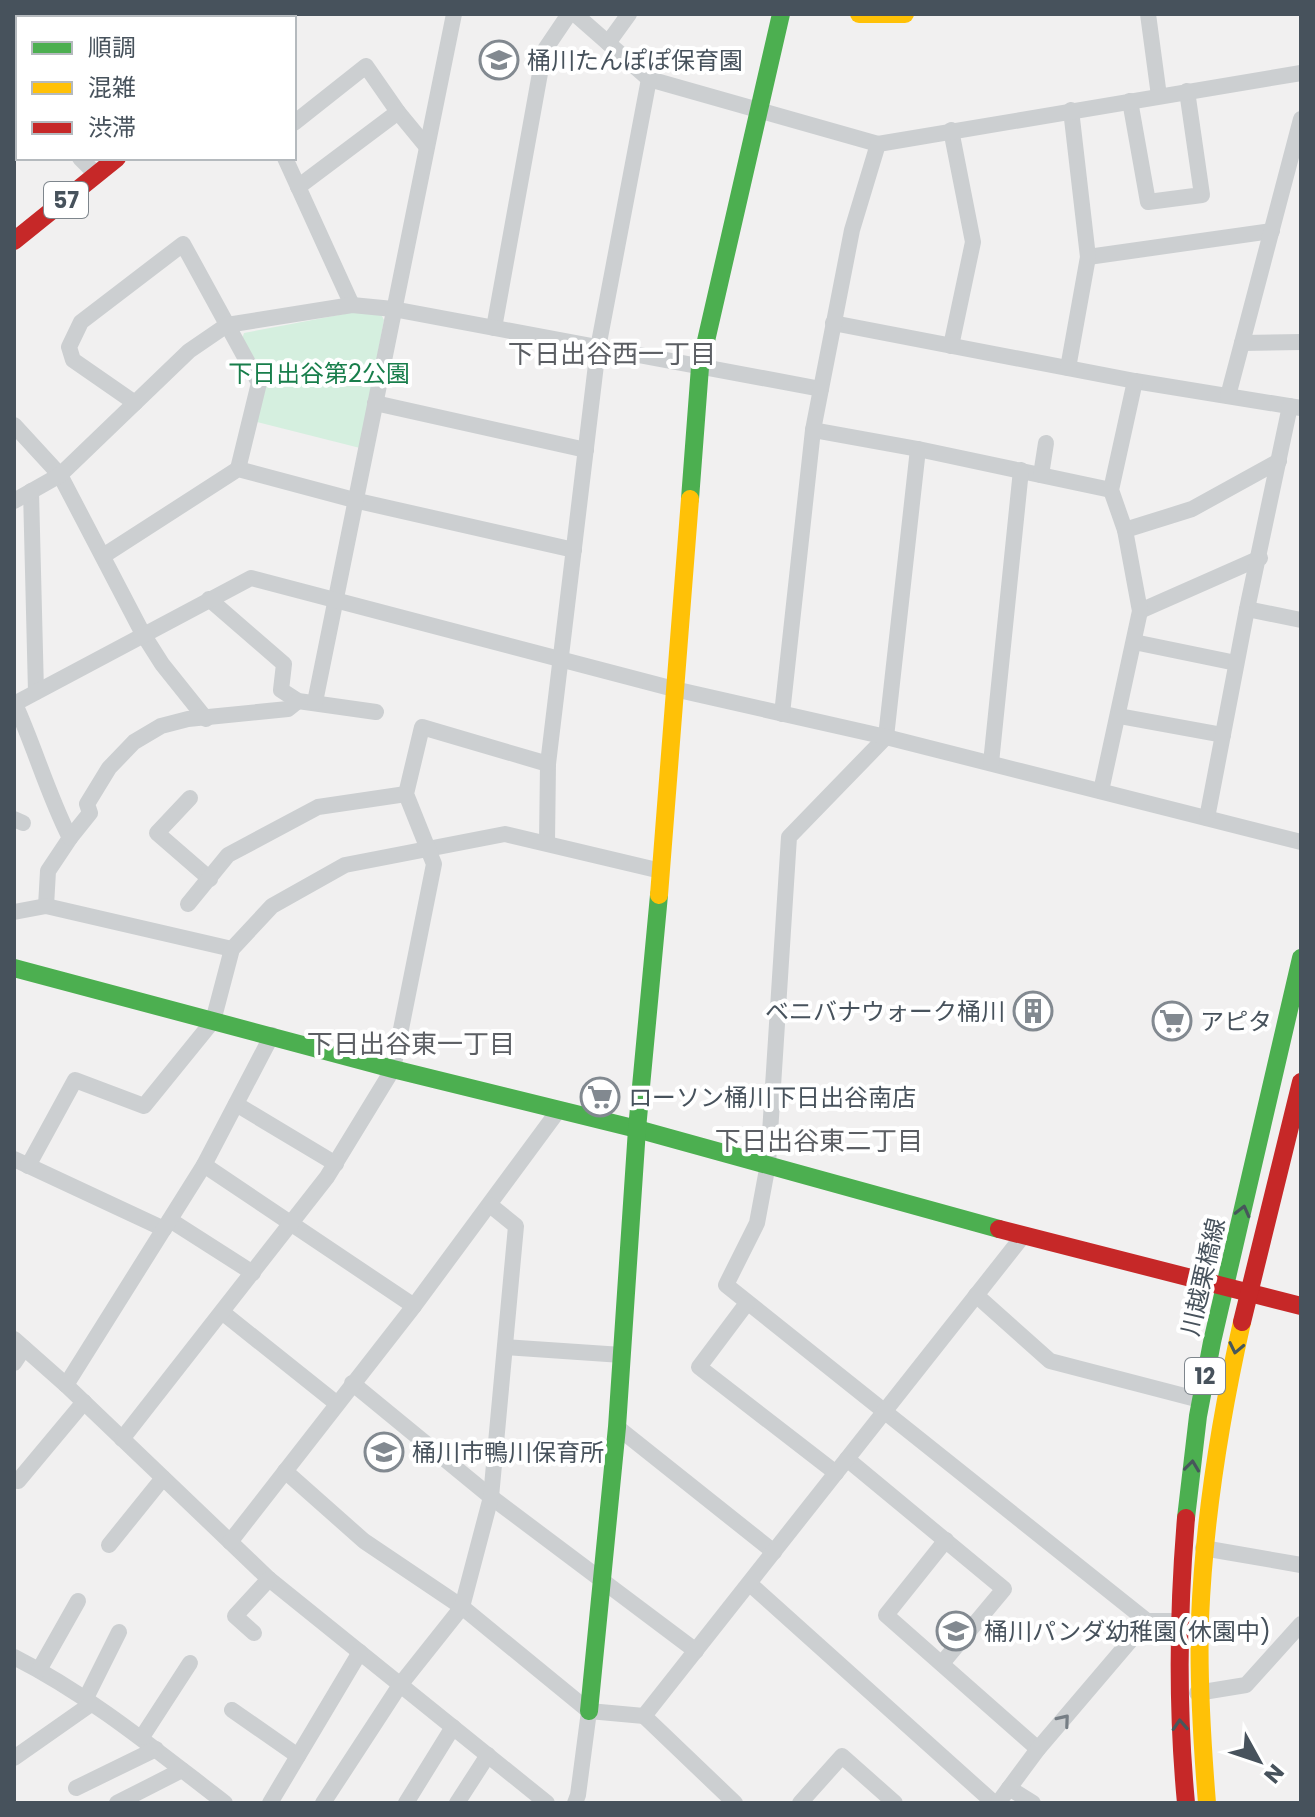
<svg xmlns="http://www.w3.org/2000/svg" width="1315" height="1817" font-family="Poppins,'Noto Sans JP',sans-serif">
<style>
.green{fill:#d5efdf}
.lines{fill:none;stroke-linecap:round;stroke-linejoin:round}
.street{stroke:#cccfd1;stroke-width:16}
.fast{stroke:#4caf50;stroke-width:18}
.slow{stroke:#ffc107;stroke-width:18}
.jam{stroke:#c62828;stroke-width:18}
.oneway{stroke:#47575b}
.oneway2{stroke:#767e85}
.labels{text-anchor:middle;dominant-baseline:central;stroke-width:8;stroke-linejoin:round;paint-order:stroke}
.shield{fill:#fff;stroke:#7e868d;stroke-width:2}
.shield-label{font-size:22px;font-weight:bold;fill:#47525c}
.poi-label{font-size:24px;fill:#47525c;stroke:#fff;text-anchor:start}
.park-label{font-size:24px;fill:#187e4b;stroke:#fff}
.street-label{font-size:24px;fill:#47525c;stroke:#fff}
.neighbourhood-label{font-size:26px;fill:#5c5f64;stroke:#fff}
</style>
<rect width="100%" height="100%" fill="#f1f0f0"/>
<!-- green -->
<polygon class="green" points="360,311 381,314 384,320 360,448 257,422 267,380 242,339 244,333"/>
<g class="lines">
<!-- street -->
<g class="street">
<polyline points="575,14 649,79 878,144"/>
<polyline points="1148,14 1159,96"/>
<polyline points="608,43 629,14"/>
<polyline points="14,95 18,98"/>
<polyline points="1130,101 1148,202 1202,195 1187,91"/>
<polyline points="294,123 366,66 398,112 426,146"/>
<polyline points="951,130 973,242 951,346"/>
<polyline points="80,158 97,175"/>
<polyline points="285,158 352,305"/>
<polyline points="298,187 398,112"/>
<polyline points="1088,257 1272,231"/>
<polyline points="833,323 1135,381 1301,408"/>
<polyline points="494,328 544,51 569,14"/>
<polyline points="1242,343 1301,342"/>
<polyline points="1068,368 1088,257 1071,110"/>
<polyline points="1228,396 1301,119"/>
<polyline points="135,403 73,360 69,347 81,322 183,244 259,383 238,469"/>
<polyline points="375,403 586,450"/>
<polyline points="14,425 60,475 143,634 162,664 206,719"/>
<polyline points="813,430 918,449 1111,490"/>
<polyline points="918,449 886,737 789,837 768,1164 757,1223 726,1285 1147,1621 1178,1621"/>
<polyline points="1041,475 1046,443"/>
<polyline points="31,491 36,692"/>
<polyline points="14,501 60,475 189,351 227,325 352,305 393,309 821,389"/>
<polyline points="1125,530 1192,509 1279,461"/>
<polyline points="103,556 238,469 358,501 574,550"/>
<polyline points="209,599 284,664 281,690 298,701 376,712"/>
<polyline points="1247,609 1301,620"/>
<polyline points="1140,611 1260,558"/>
<polyline points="1134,642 1236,663"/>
<polyline points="315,702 454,14"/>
<polyline points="14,704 251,578 674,689 886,737 1301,842"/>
<path d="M15 704C35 748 48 795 70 838L48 871 46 906"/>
<polyline points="782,714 813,430 852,230 878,144 1301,73"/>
<polyline points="1119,716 1223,735"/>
<polyline points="991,763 1021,470"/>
<polyline points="1101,791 1140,611 1125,530 1111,490 1135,381"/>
<polyline points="190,798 157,833 210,879"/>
<polyline points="1207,818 1247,609 1290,406"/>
<polyline points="14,819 23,823"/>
<polyline points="70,838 90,813 87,804 109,768 134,742 161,726 188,719 288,709 298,701"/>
<polyline points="547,842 548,764 598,348 649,79"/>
<polyline points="188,904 228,855 318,807 406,794"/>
<polyline points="14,912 46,906 232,949"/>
<polyline points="236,1104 336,1164"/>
<polyline points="14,1159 164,1229"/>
<polyline points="204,1165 414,1306"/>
<polyline points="28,1166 75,1080 144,1106 213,1021 232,949 272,906 345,865 505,834 661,871"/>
<polyline points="170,1220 253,1273"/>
<polyline points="976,1295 1050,1361 1200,1400"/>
<polyline points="747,1303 699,1367 836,1473"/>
<polyline points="222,1312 336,1403"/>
<polyline points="14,1339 66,1385 269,1579 547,1803"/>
<polyline points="505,1347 622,1355"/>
<polyline points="14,1363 24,1348"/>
<polyline points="352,1383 491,1497 696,1651"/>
<polyline points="66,1385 204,1165 272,1035"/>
<polyline points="617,1427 774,1552"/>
<polyline points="122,1439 327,1177 393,1069 434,864 406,794 422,727 548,764"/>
<polyline points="847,1459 1004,1589 943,1662"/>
<polyline points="285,1471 364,1541 462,1607 589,1711"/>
<polyline points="18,1481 84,1402"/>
<polyline points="946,1540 886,1615 1038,1749"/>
<polyline points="230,1542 414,1306 558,1111"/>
<polyline points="109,1545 163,1478"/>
<polyline points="1203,1548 1301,1565"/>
<polyline points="750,1584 994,1803"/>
<polyline points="254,1633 235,1616 269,1579"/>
<path d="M14 1657C91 1696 157 1751 225 1803"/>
<polyline points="39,1670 78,1601"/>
<polyline points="1197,1693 1246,1685 1301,1624"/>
<polyline points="85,1700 119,1632"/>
<polyline points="232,1710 298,1756"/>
<polyline points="644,1716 735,1803"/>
<polyline points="142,1737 190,1663"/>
<polyline points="14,1758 91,1704"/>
<polyline points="76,1788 156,1749"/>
<polyline points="1009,1788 1033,1803"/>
<polyline points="117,1803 182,1770"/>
<polyline points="270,1803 360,1652"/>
<polyline points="323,1803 400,1685 462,1607 491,1497 516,1226 490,1205"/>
<polyline points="406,1803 453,1727"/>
<polyline points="457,1803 488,1755"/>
<polyline points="575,1803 578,1795 589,1711 644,1716 1023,1236"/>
<polyline points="800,1803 842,1756 895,1803"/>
<polyline points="998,1803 1038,1749 1147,1621"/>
</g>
<!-- fast -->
<g class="fast">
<polyline points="278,18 283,14"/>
<polyline points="690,499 700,367 781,14"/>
<polyline points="14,968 393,1069 637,1129 999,1229"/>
<polyline points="1186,1518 1198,1416 1212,1342 1301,958"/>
<polyline points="589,1711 617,1427 637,1129 659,895"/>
</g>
<!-- slow -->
<g class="slow">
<polyline points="859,14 905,14"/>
<polyline points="659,895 690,499"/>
<path d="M1207 1803C1202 1742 1198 1681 1200 1619 1204 1520 1220 1420 1242 1322"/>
</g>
<!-- jam -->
<g class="jam">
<polyline points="14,241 117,158"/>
<polyline points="999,1229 1301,1306"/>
<polyline points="1242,1322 1301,1082"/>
<path d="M1186 1803C1177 1708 1178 1613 1186 1518"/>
</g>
</g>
<!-- one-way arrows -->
<defs><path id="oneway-chevron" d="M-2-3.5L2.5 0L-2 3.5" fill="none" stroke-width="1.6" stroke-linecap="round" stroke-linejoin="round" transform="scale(2)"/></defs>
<g class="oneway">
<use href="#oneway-chevron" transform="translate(1243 1211) rotate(-76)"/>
<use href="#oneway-chevron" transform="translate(1236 1348) rotate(102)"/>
<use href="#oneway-chevron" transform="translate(1192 1466) rotate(-83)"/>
<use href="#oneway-chevron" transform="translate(1180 1725) rotate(-93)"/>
</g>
<use class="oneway2" href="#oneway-chevron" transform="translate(1064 1720) rotate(-50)"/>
<!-- icons -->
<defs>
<g id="school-ring" transform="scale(2)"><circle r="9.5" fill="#fff" stroke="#828990" stroke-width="1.5"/><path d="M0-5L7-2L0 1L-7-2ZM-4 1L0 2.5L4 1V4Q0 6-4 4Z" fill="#828990"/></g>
<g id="building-ring" transform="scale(2)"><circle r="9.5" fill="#fff" stroke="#828990" stroke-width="1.5"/><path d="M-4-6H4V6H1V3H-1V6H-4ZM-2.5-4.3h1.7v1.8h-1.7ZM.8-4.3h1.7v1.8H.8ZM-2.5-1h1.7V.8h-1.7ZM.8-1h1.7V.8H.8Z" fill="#828990"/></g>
<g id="supermarket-ring" transform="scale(2)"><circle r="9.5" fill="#fff" stroke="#828990" stroke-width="1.5"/><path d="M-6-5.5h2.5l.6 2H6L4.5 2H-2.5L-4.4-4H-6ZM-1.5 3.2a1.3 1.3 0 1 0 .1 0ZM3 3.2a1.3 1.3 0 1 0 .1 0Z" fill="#828990"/></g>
</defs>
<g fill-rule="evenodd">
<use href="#school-ring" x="499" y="60"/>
<use href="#building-ring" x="1033" y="1011"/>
<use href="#supermarket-ring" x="1172" y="1021"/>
<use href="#supermarket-ring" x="600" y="1097"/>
<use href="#school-ring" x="384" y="1452"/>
<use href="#school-ring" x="956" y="1631"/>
</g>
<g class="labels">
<!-- shield labels -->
<g class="shield">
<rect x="44" y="182" width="44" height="36" rx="6"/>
<rect x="1185" y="1358" width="40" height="36" rx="6"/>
</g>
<g class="shield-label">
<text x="66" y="200">57</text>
<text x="1205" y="1376">12</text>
</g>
<!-- poi labels -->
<g class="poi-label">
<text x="527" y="60">桶川たんぽぽ保育園</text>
<text x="1005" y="1011" text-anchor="end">ベニバナウォーク桶川</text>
<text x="1200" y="1021">アピタ</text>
<text x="628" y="1097">ローソン桶川下日出谷南店</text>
<text x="412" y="1452">桶川市鴨川保育所</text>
<text x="984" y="1631">桶川パンダ幼稚園(休園中)</text>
</g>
<!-- park labels -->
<g class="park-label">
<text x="319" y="373">下日出谷第2公園</text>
</g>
<!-- street labels -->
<g class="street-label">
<text transform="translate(1203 1277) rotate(-77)">川越栗橋線</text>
</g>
<!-- neighbourhood labels -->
<g class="neighbourhood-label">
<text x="612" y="354">下日出谷西一丁目</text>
<text x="411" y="1044">下日出谷東一丁目</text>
<text x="819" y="1141">下日出谷東二丁目</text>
</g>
</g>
<!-- border -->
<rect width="1315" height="1817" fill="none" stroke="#47525c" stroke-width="32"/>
<!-- legend -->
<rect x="16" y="16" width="280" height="144" fill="#ffffff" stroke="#b5babe" stroke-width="2"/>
<rect x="32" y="42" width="40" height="12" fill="#4caf50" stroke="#b5babe" stroke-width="2"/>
<text x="88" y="56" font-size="24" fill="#47525c">順調</text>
<rect x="32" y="82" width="40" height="12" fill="#ffc107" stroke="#b5babe" stroke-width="2"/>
<text x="88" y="96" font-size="24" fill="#47525c">混雑</text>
<rect x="32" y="122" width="40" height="12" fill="#c62828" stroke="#b5babe" stroke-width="2"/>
<text x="88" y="136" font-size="24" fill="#47525c">渋滞</text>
<!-- north arrow -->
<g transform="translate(1259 1761) rotate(130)" stroke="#ffffff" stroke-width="6" paint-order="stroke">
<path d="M0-6L14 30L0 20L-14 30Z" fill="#47525c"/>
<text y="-12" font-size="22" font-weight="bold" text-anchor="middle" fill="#47525c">N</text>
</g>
</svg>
